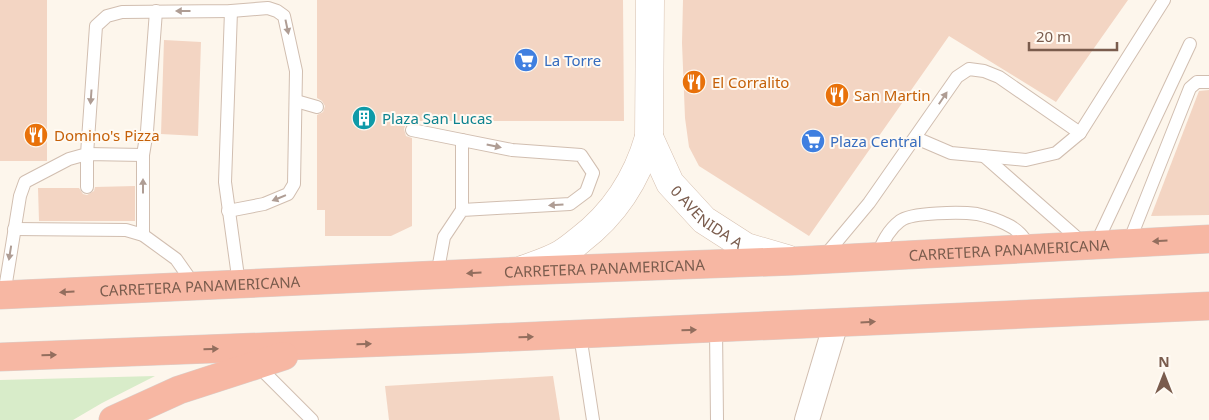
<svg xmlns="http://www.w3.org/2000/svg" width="1209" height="420" font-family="'Noto Sans',sans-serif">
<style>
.green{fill:#d8ecc9}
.building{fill:#f3d5c3}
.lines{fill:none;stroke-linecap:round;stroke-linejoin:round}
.lane-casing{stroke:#d1beb0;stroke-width:14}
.street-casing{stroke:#d1beb0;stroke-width:26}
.secondary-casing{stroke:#d6c0b0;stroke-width:29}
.highway-casing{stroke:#dad1cd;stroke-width:29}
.lane{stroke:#fff;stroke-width:12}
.street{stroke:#fff;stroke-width:24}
.secondary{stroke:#fff;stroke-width:28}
.highway{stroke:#f7b7a3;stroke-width:28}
.oneway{fill:#af9d94}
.oneway2{fill:#936e5e}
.labels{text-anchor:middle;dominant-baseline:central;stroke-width:4;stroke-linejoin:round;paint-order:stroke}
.shop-label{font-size:15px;fill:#366cbe;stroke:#fffaf3;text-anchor:start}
.food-label{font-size:15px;fill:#c56008;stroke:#fffaf3;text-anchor:start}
.culture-label{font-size:15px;fill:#0d838f;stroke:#fffaf3;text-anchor:start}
.street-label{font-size:15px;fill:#7a5c4d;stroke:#fffaf3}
</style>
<rect width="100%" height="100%" fill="#fdf6ec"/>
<!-- green -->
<polygon class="green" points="155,376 102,403 73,420 0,420 0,380"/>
<!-- building -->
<g class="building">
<rect x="0" y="0" width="47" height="161"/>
<polygon points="317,0 623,0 624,121 412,121 406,124 404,129 406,136 412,138 412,226 391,236 325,236 325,210 317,210 317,115 323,112 325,106 322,101 317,98"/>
<polygon points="683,0 1128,0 1056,102 949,36 809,236 699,166 689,147 685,118 682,43"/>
<polygon points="164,40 201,42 198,136 161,134"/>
<polygon points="1209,90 1209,215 1151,216 1199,91"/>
<polygon points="135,186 135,221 39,221 38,188 79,188 83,194 87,195 94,191 95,187"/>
<polygon points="553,376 560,420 389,420 385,386"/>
</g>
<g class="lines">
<!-- lane casing -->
<g class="lane-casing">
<g id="lane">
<polyline points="231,11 225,182 239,284"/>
<polyline points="296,101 317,107"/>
<polyline points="412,130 512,150 581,155 593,173 586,192 570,204 462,210 444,237 437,275"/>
<polyline points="916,138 951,153 1026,160 1056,153 1080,133 1164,0"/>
<polyline points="462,140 462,210"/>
<polyline points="984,156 1083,243"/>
<polyline points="87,187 87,154 143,155"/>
<polyline points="14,229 126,230 143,235 176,259 195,286"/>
<polyline points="143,235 143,155 147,131 156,11"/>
<polyline points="1129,242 1190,88 1197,82 1209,82"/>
<polyline points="1096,244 1190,44"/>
<path d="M877 256C882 243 888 230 900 221 911 212 962 212 977 214 986 216 998 220 1006 224 1018 229 1024 238 1031 248"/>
<polyline points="823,258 869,203 957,77 969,69 984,71 999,77 1080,133"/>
<polyline points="4,295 20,196 25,182 69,159 87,154 96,26 107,16 122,12 231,11 268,8 277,11 284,16 296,71 294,184 288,194 264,204 228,211"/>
<polyline points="716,329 717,420"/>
<polyline points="580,335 593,420"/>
<polyline points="257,365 312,420"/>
</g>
</g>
<!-- street casing -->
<g class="street-casing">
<polyline id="street" points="807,420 836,323"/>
</g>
<!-- secondary casing -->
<g class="secondary-casing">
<g id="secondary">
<path id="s1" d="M649 137 670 183 704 220 746 247 787 259"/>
<path d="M522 270C535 265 549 261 561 254 568 250 574 245 580 240 614 214 637 179 649 137L650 0"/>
</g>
</g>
<!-- highway casing -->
<g class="highway-casing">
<g id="highway">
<path id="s2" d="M0 295 521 271 794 261 1209 239"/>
<polyline points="0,357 467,339 1209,306"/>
<polyline points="113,420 179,390 284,356"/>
</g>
</g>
<!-- lane -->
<use href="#lane" class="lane"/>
<!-- street -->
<use href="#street" class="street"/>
<!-- secondary -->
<use href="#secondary" class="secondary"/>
<!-- highway -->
<use href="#highway" class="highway"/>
</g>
<!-- one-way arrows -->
<defs><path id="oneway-solid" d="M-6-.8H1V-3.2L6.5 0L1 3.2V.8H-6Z" transform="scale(1.25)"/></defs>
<g class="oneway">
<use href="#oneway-solid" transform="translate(183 11) rotate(180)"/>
<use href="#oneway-solid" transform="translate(287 27) rotate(78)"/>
<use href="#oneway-solid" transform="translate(91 97) rotate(94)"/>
<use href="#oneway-solid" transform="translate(943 98) rotate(-56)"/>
<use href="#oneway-solid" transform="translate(494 146) rotate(12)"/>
<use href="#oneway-solid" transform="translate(143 186) rotate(-90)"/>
<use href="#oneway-solid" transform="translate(279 198) rotate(158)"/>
<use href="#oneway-solid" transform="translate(556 205) rotate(176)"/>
<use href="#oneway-solid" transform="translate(10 253) rotate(99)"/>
</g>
<g class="oneway2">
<use href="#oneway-solid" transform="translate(1160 241) rotate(177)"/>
<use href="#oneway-solid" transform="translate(474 273) rotate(177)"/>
<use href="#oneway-solid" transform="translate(67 292) rotate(177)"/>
<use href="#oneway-solid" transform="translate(868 322) rotate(-3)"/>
<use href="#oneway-solid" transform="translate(689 330) rotate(-2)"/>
<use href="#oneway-solid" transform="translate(526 337) rotate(-2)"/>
<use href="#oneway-solid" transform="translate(364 344) rotate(-2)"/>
<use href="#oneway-solid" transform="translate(211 349) rotate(-2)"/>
<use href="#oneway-solid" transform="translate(49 355) rotate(-2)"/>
</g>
<!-- icons -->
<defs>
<g id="supermarket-disc" transform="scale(1.25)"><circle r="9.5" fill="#3f7fe0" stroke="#fffaf3"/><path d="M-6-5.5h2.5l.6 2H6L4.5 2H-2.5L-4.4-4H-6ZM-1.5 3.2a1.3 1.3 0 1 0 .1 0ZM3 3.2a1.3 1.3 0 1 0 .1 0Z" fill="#fff"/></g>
<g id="restaurant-disc" transform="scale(1.25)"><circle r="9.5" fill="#e8710a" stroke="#fffaf3"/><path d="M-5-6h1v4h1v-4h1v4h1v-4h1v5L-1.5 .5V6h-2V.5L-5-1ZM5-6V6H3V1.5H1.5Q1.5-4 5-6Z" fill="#fff"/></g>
<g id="building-disc" transform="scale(1.25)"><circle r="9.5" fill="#0f9aa8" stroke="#fffaf3"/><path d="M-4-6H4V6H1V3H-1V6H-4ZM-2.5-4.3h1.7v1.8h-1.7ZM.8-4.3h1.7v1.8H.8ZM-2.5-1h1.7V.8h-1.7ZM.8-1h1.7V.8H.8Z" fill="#fff"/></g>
</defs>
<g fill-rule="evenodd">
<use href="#supermarket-disc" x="526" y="60"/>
<use href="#restaurant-disc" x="694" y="82"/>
<use href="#restaurant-disc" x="837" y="95"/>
<use href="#building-disc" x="364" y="118"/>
<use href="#restaurant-disc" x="36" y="135"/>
<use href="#supermarket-disc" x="813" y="141"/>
</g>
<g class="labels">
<!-- shop labels -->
<g class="shop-label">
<text x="544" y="60">La Torre</text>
<text x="830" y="141">Plaza Central</text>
</g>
<!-- food labels -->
<g class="food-label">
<text x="712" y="82">El Corralito</text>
<text x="854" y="95">San Martin</text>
<text x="54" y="135">Domino's Pizza</text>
</g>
<!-- culture labels -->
<g class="culture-label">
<text x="382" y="118">Plaza San Lucas</text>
</g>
<!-- street labels -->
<g class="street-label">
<text stroke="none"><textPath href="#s1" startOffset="101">0 AVENIDA A</textPath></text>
<text stroke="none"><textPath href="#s2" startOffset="1010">CARRETERA PANAMERICANA</textPath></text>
<text stroke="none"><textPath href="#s2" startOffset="605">CARRETERA PANAMERICANA</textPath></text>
<text stroke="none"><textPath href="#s2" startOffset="200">CARRETERA PANAMERICANA</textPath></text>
</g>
</g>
<!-- north arrow -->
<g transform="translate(1164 375)" stroke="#fffaf3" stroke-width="4" paint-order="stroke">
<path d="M0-4L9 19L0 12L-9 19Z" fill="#7a5c4d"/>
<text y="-8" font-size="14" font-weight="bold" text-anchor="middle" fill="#7a5c4d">N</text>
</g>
<!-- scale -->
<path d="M1029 42v8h88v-8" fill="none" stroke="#7a5c4d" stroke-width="2.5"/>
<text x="1036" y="42" font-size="15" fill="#7a5c4d" stroke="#fffaf3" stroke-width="4" paint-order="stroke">20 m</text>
</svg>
